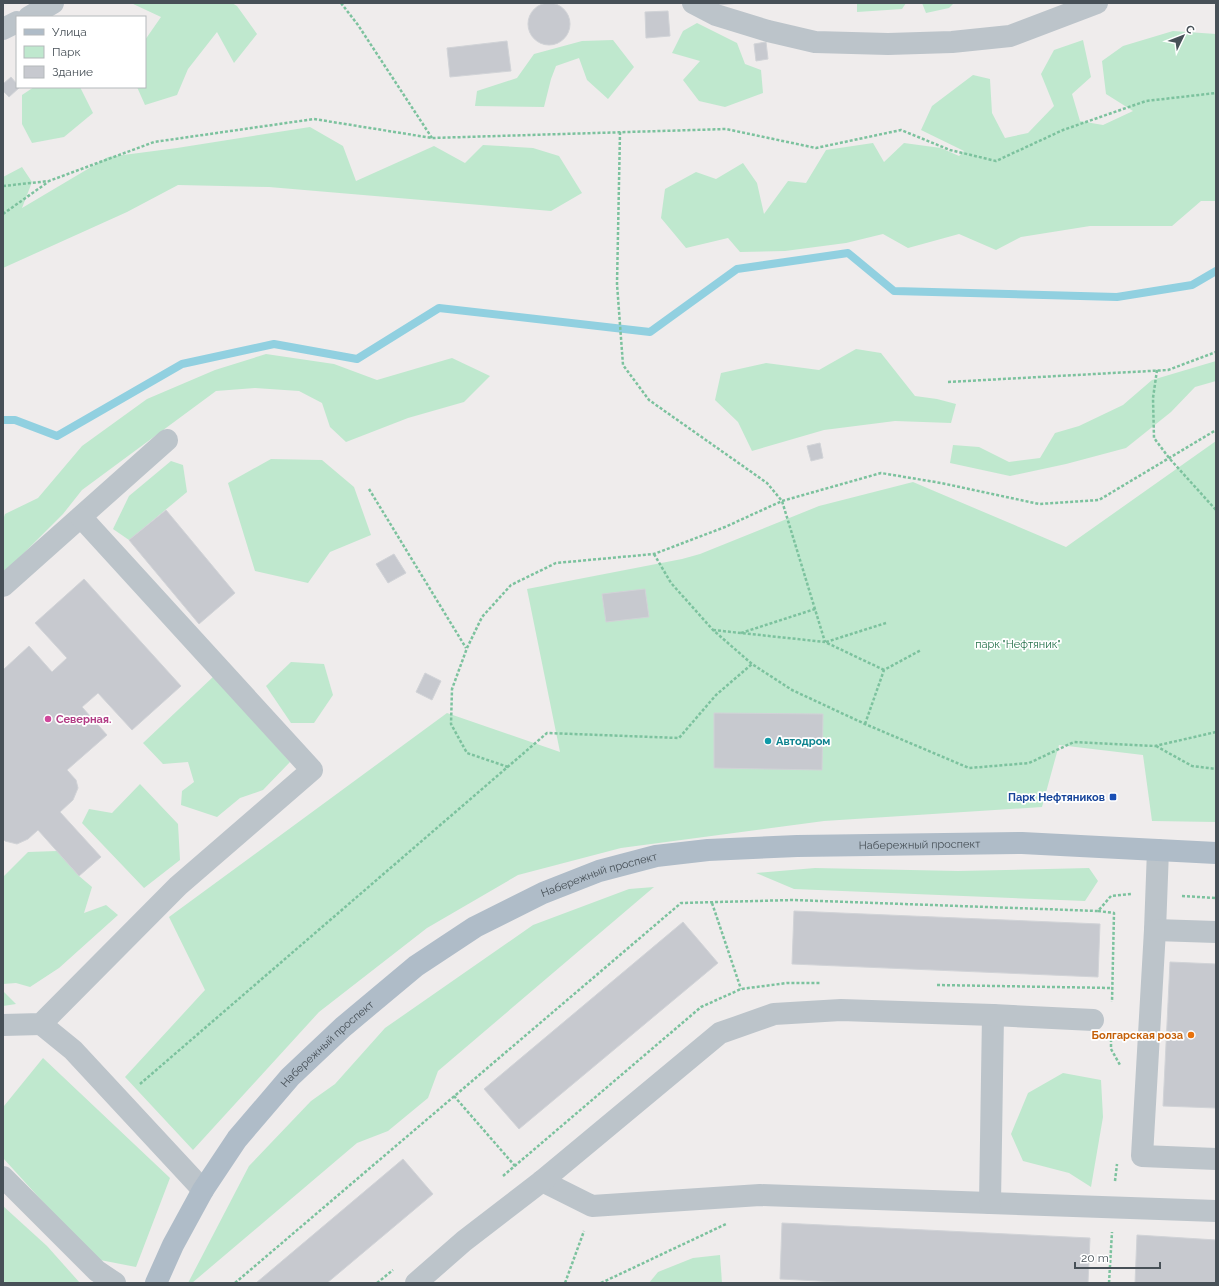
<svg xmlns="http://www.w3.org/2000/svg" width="1219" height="1286" font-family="Raleway,sans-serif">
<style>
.green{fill:#bfe8ce}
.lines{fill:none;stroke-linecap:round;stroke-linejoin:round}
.stream{stroke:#91d0e0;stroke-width:8}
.building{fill:#c7c9cf;stroke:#d1d3d7}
.path{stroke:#7cc29e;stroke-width:2.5;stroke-dasharray:3 2;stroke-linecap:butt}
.minor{stroke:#bcc4ca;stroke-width:22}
.major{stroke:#afbcc8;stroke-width:22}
.hotel-dot{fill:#d1479c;stroke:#fff;stroke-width:1.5}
.culture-dot{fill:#0f9aa8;stroke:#fff;stroke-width:1.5}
.transit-dot{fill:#1a4fb4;stroke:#fff;stroke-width:1.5}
.food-dot{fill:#e8710a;stroke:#fff;stroke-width:1.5}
.labels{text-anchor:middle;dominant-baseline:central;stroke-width:3.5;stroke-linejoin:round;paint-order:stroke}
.park-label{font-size:11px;fill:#216f47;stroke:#fff}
.hotel-label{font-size:11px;font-weight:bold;fill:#b23c85;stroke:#fff;text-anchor:start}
.culture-label{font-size:11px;font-weight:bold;fill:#0d838f;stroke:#fff;text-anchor:start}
.transit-label{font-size:11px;font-weight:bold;fill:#164399;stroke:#fff;text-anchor:end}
.street-label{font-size:11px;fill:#475057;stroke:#fff}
.food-label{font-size:11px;font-weight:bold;fill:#c56008;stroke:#fff;text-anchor:end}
</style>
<rect width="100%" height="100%" fill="#efecec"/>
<!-- green -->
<g class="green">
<polygon points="131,3 232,3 237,6 257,34 234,63 217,32 188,69 177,95 145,105 137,87 145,87 145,40 161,17"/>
<polygon points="857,3 906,3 902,9 857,12"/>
<polygon points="922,3 954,3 949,8 926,13"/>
<polygon points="697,23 737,43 745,64 761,70 763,93 725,107 699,101 683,80 700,61 672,53 683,31"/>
<polygon points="1173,31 1216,34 1216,201 1201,201 1172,226 1090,226 1021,237 996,250 959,234 908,248 883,234 846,243 785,251 740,252 728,238 686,248 661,218 665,189 696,172 716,179 743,163 757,183 764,214 788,181 806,183 826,150 873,143 884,162 904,143 941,148 959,156 964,151 921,130 932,106 973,75 990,79 992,113 1005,138 1028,133 1054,106 1041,74 1054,50 1083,40 1091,77 1072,94 1080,121 1103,125 1133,111 1106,94 1102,61 1123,46"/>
<polygon points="613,40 634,67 608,99 587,80 579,58 556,66 551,79 544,107 475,106 477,91 517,78 534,54 582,41"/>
<polygon points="34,87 80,87 93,113 64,137 32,143 22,124 22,95"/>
<polygon points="310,127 343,146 356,181 434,146 465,163 483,145 533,148 559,156 582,193 551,211 269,187 178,185 127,212 3,268 3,177 22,167 32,182 22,208 108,157 177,148"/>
<polygon points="856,349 881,353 915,396 937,399 956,404 951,423 895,421 824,430 752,451 738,422 715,400 721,373 766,363 819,370"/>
<polygon points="266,354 334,364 377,380 452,358 490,376 464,402 408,418 346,442 330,427 322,403 299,391 255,388 216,391 82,490 63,514 3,574 3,520 5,514 38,498 82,446 147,399 215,370"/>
<polygon points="1216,361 1216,381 1195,387 1171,412 1126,448 1066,464 1010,476 950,463 953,445 979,447 1009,462 1040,458 1055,433 1079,426 1123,405 1152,380"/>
<polygon points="1216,441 1216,822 1152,821 1143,755 1059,745 1042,807 824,821 621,848 518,875 427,928 319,1012 193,1150 125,1077 205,990 169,917 447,713 560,752 527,589 682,559 700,554 819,506 913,482 1066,547"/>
<polygon points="271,459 322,460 354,487 371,535 330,552 308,583 255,571 228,483"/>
<polygon points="171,461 183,465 187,492 129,540 113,529 129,496"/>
<polygon points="291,662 324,664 333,695 314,723 291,723 266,686"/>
<polygon points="214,676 290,762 263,790 240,798 217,817 181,805 182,791 194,782 188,762 163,764 143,743"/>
<polygon points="140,784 178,824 180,860 144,888 82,823 89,809 112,813"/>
<polygon points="57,851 79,876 92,887 84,913 106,905 118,915 59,968 30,987 16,983 3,984 3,877 28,852"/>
<polygon points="815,868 958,871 1089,868 1098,881 1085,901 794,889 756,873"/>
<polygon points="654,887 438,1071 428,1098 388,1131 357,1143 192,1283 188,1283 249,1166 311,1101 335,1084 385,1028 533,925 629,889"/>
<polygon points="3,991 16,1004 3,1006"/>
<polygon points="43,1058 170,1178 136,1267 95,1259 3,1158 3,1100 4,1106"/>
<polygon points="1063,1073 1101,1080 1103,1117 1091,1187 1069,1173 1023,1161 1011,1134 1028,1093"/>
<polygon points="3,1206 47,1246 80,1283 3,1283"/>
<polygon points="720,1255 722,1283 649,1283 658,1272 693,1258"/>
</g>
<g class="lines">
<!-- stream -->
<polyline class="stream" points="3,420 15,420 57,436 182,364 274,344 357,359 439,308 650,332 737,269 848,253 894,291 1117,297 1192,285 1216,271"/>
</g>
<!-- building -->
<g class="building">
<polygon points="716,3 740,3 716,5"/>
<circle cx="549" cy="24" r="21"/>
<polygon points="668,11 670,36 646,38 645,12"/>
<polygon points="507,41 511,71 450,77 447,48"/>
<polygon points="766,42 768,59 756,61 754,44"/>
<polygon points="11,77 17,84 17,87 20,87 9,97 3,91 3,84"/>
<polygon points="820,443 823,458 811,461 807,446"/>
<polygon points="166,510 235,593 199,624 129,540"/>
<polygon points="394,554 406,573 388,583 376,564"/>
<polygon points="84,579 181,686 132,730 98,693 82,707 107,735 67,770 76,780 78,788 73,800 60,812 101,857 79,876 38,830 28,839 17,844 5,841 3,839 3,670 29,646 52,672 67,658 35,623"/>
<polygon points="645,589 649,617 606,622 602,594"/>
<polygon points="425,673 441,681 432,700 416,692"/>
<polygon points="714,713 823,714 822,770 714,768"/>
<polygon points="794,911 1100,924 1098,977 792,964"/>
<polygon points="683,922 718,963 519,1129 484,1089"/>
<polygon points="1170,962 1216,964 1216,1108 1163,1106"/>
<polygon points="403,1159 433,1194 327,1283 256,1283"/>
<polygon points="782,1223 1090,1238 1088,1283 856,1283 780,1279"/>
<polygon points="1137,1235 1216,1240 1216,1283 1135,1283"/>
</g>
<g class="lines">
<!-- path -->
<g class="path">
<polyline points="341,3 358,25 432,138"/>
<polyline points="620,132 617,284 623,365 649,400 767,483 782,501 825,642"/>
<polyline points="3,186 49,181 154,142 314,119 432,138 726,129 816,148 901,130 950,150 996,161 1063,130 1146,101 1216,93"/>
<polyline points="3,214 48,182"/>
<polyline points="1157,370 1153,398 1154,438 1169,458 1216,510"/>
<polyline points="948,382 1168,370 1216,352"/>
<polyline points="369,489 466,648"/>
<polyline points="654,554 671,583 713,630 752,664 792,690 865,724 969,768 1029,763 1074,742 1155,746 1216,732"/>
<polyline points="713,630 825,642 884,670"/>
<polyline points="741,633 815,609"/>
<polyline points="826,642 886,623"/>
<polyline points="865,724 884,670 921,650"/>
<polyline points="1156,746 1192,766 1216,769"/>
<polyline points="508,767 467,753 451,724 452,689 467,648 482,617 511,585 556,563 654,554 725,527 782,501 881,473 941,483 1039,504 1099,500 1216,430"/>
<polyline points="1182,896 1216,898"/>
<polyline points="712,903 741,989"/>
<polyline points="1098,911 1114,913 1112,1002"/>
<polyline points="937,985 1112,988"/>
<polyline points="1111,1039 1111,1049 1120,1065"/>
<polyline points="140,1084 547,733 679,738 716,695 752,664"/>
<polyline points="454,1096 515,1166"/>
<polyline points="503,1176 701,1007 741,989 787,983 820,983"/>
<polyline points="1115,1181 1117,1164"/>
<polyline points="235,1283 681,903 793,900 1098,911 1111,896 1131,894"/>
<polyline points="377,1283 393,1270"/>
<polyline points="565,1283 584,1231"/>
<polyline points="601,1283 726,1224"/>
<polyline points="1109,1283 1112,1232"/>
</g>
<!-- minor -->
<g class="minor">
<polyline points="693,3 716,15 768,31 815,42 888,44 952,42 1010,36 1097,3"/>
<polyline points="29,17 53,3"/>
<polyline points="3,29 17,22"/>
<polyline points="3,586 167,440"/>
<polyline points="1158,850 1155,930 1142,1156 1216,1159"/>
<polyline points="1155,930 1216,932"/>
<polyline points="41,1024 73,1050 203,1190"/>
<polyline points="3,1025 41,1024 178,886 312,770 81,517"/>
<polyline points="3,1177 97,1271 115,1283"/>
<polyline points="542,1181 592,1206 760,1195 1216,1211"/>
<polyline points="990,1203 993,1015"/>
<polyline points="416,1283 464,1241 542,1181 720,1033 774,1014 841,1010 993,1015 1093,1020"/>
</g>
<!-- major -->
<path class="major" id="s1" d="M156 1283 173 1245 203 1190 237 1139 290 1077 343 1027 416 966 475 927 543 893 599 871 656 856 708 850 797 846 1022 843 1216 853"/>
</g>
<!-- markers -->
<circle class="hotel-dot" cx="48" cy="719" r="4"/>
<circle class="culture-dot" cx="768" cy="741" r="4"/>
<rect class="transit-dot" x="1109" y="793" width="8" height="8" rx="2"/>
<circle class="food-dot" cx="1191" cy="1035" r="4"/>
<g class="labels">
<!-- park labels -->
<g class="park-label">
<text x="1018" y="644">парк "Нефтяник"</text>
</g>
<!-- hotel labels -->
<g class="hotel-label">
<text x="56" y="719">Северная.</text>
</g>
<!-- culture labels -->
<g class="culture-label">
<text x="776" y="741">Автодром</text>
</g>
<!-- transit labels -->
<g class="transit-label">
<text x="1105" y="797">Парк Нефтяников</text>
</g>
<!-- street labels -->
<g class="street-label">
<text stroke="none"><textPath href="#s1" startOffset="945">Набережный проспект</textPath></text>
<text stroke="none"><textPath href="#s1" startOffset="621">Набережный проспект</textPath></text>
<text stroke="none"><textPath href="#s1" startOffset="297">Набережный проспект</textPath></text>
</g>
<!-- food labels -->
<g class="food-label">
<text x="1183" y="1035">Болгарская роза</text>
</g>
</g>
<!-- border -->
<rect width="1219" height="1286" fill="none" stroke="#475057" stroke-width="8"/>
<!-- legend -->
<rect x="16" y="16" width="130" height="72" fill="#ffffff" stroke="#b5b9bc"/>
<rect x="24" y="29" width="20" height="6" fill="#afbcc8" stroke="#b5b9bc"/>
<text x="52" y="36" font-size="12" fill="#475057">Улица</text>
<rect x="24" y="46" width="20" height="12" fill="#bfe8ce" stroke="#b5b9bc"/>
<text x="52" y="56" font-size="12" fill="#475057">Парк</text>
<rect x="24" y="66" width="20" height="12" fill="#c7c9cf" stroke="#b5b9bc"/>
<text x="52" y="76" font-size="12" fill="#475057">Здание</text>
<!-- north arrow -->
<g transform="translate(1183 36) rotate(47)" stroke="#ffffff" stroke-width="3" paint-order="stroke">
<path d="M0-3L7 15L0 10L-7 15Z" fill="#475057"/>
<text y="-6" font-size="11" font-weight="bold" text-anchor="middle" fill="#475057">С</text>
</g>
<!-- scale -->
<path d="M1075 1262v6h85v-6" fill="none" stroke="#475057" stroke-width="2"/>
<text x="1081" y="1262" font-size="12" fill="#475057" stroke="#ffffff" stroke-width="3" paint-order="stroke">20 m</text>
</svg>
